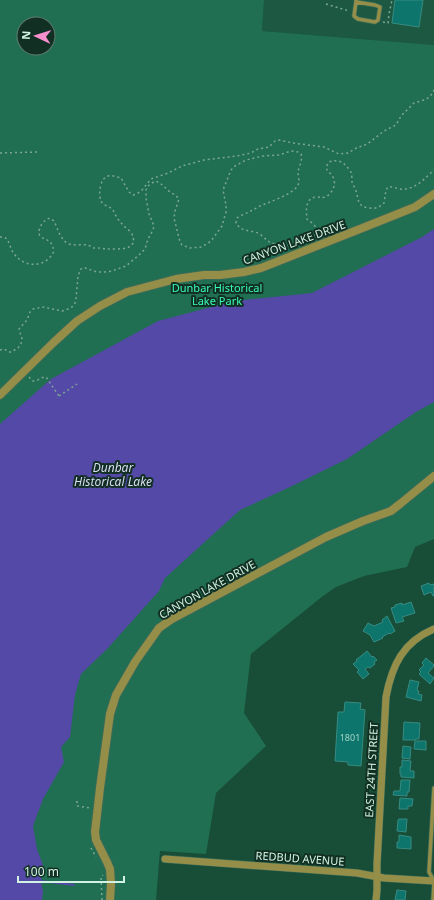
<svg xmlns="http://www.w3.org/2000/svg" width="434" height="900" font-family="'Noto Sans',sans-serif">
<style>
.built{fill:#1d5942}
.green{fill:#206f52;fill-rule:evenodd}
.water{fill:#5449a6}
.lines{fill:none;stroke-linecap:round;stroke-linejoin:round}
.stream{stroke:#5449a6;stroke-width:2}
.building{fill:#0d756b;stroke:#378b81}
.service-casing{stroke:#396b57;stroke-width:5}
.minor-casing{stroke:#396b57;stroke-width:8}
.tertiary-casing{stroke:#396b57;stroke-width:10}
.path{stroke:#7ca694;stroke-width:1.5;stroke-dasharray:2 3;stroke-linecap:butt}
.service{stroke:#948e49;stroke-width:3.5}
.minor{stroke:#948e49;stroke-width:7}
.tertiary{stroke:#948e49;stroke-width:8}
.labels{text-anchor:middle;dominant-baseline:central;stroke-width:4;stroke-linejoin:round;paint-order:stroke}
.number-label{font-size:9px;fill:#a1d4c5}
.street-label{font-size:11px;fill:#d2f3e3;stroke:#122f23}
.park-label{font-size:11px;fill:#39fbb9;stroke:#122f23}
.water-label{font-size:12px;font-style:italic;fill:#dadbf4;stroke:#122f23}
</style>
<rect width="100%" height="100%" fill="#184d38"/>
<!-- built -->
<polygon class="built" points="264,0 434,0 434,45 262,31"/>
<!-- green -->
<path class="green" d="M0 0H264L262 31 434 45V539L415 547 407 567 364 576 336 587 323 596 251 654 244 713 266 746 216 793 206 854 160 851 156 900H0ZM24 24H48V48H24Z"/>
<!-- water -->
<polygon class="water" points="434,229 434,402 416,412 347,459 290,487 240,510 165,578 159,591 107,649 81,674 75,695 70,737 61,747 64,762 43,799 33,826 37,849 44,868 41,881 43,892 42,900 0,900 0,424 51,379 158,321 234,301 312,293 422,237"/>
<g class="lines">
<!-- stream -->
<polyline class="stream" points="41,881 74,885"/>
</g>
<!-- building -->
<g class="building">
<polygon points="395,0 423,0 419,27 392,23"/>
<polygon points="429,583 430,585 434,584 434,596 433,596 431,592 424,595 421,586"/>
<polygon points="411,602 415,613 402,617 404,621 396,623 391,608 395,607 395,605 402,603 402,605"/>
<polygon points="387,616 395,631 390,634 389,633 382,637 383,638 374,642 370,635 363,631 368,623 374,626 383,622 382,620"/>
<polygon points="367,651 372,657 373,656 377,660 374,662 375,664 370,668 368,667 365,669 369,674 363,679 357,672 359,670 353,664 357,661 356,660"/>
<polygon points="426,658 434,665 434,666 428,673 434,678 430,684 419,674 421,672 419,670 424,665 422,663"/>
<polygon points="410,680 419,682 417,690 419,691 418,694 422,695 421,701 406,697"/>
<polygon points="345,702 361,703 360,709 365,710 361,766 348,765 348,762 335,761 338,712 344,712"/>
<polygon points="404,722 420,723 419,739 416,739 415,740 403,740"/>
<polygon points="415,741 426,741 426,750 414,749"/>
<polygon points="403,746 411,747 410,759 402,758"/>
<polygon points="402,760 411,761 410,771 414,771 414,778 401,777 401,774 400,774 400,767 402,767"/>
<polygon points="401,780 410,780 409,792 407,792 407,796 393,795 394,791 400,791"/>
<polygon points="400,798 413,799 412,806 408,806 408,809 399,809"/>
<polygon points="399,819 407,819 406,832 397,831 398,820"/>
<polygon points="399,835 411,837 411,849 397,848 397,842 399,842"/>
<polygon points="397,890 406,891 405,900 395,900"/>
</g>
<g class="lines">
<!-- service casing -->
<g class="service-casing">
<g id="service">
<polyline points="356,2 375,5 380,7 378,20 375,22 358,19 354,16 356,2 356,0"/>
<polyline points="434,788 429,872 434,881"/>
<polyline points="433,900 434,884"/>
</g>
</g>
<!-- minor casing -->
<g class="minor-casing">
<g id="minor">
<polyline points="165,859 357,873 384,878 434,881"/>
<path d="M376 900 377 890V864L386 697C392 665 403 642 434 629"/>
</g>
</g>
<!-- tertiary casing -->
<g class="tertiary-casing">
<g id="tertiary">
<polyline points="0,395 53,343 77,321 100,306 127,292 176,279 204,275 220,275 244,272 261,268 365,227 415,207 434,194"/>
<polyline points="110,900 111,884 110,869 107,862 96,840 95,832 100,788 110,714 116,695 135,662 159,628 172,619 326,537 363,521 391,511 400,504 434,476"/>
</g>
</g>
<!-- path -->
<g class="path">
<polyline points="326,4 349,11"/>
<polyline points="383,22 388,23 389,14 392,0"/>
<polyline points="0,153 39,152"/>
<path d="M0 237H4L7 239C10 244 11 251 15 255 26 269 47 267 54 251 53 247 52 244 50 242 47 239 44 239 41 237 36 233 41 223 46 220 49 217 51 219 54 221 58 229 60 240 69 244 75 246 82 244 88 245 90 246 92 247 94 248 98 248 102 248 106 249 119 249 141 251 131 232 125 227 120 223 116 216 115 214 114 212 113 210 110 206 103 206 101 201 98 194 100 178 108 176 112 175 117 177 121 178L129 192 133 195 137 194 142 190 151 179 168 173 182 166 204 160 237 156 251 153 258 149 269 147 275 141 279 140 293 143 324 147 339 154 348 153 358 147 363 146 370 142 384 131 396 125 401 116 414 103 424 100 428 98 432 94 434 90"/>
<path d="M306 242C311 239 320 232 315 226 313 223 309 221 307 219 306 211 305 198 316 197 320 197 322 198 326 197 332 193 337 185 333 177 331 173 327 172 326 167L329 162C337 159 342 161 348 168 349 169 351 171 351 173 352 175 352 179 352 182 353 185 355 188 356 191 359 200 357 207 370 208 376 209 380 207 384 203L386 190 388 187C394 186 399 190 404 189 416 189 426 177 434 170"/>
<path d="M0 350 4 349 9 352H11L18 348 21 344 22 337 20 333 19 329 27 320 30 312 33 309 43 307 62 311 66 310 72 307 75 303 76 299 78 277 80 270 82 268H85L97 272H105L112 271 126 266 139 255 145 249 148 239 153 230 154 226 149 214 146 198V190L148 186 155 181C162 183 165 188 170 192 173 194 176 195 179 199L175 211 174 218 180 242 182 245 190 248 201 247 205 245 211 241 222 226 226 212V205L223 190 231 170 235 166 246 160 263 156 279 155 291 151 298 152 301 154C303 160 299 166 298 172 298 176 300 181 298 185 294 194 269 202 260 206 253 210 247 213 240 216L237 218 236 223C241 232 250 230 258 233 262 235 265 239 268 241 275 246 289 246 297 245"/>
<path d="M29 377 33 381C38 381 41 377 46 377L59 396 57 398"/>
<polyline points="59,396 77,384"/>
<polyline points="77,801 77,806 90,808 90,809"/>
<polyline points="91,848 96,857"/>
<polyline points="102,900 101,877 103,875"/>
</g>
<!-- service -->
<use href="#service" class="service"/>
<!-- minor -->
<use href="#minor" class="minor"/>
<!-- tertiary -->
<use href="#tertiary" class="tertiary"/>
</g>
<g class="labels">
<!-- number labels -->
<g class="number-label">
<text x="350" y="737">1801</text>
</g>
<!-- street labels -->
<g class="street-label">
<text transform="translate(294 242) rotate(-20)">CANYON LAKE DRIVE</text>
<text transform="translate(207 589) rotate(-29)">CANYON LAKE DRIVE</text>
<text transform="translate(371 770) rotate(-87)">EAST 24TH STREET</text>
<text transform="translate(300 858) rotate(4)">REDBUD AVENUE</text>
</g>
<!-- park labels -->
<g class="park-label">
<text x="217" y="287">Dunbar Historical<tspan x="217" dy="13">Lake Park</tspan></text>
</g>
<!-- water labels -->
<g class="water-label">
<text x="113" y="467">Dunbar<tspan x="113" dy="14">Historical Lake</tspan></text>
</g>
</g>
<!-- north arrow -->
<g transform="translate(36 36) rotate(274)"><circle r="19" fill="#122f23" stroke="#5f7d70"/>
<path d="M0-3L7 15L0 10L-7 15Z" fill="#f790cd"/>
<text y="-6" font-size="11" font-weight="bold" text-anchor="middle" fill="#d2f3e3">N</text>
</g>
<!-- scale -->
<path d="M18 876v6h106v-6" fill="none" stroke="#d2f3e3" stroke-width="2"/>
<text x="24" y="876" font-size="12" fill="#d2f3e3" stroke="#122f23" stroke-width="3" paint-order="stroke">100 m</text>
</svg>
